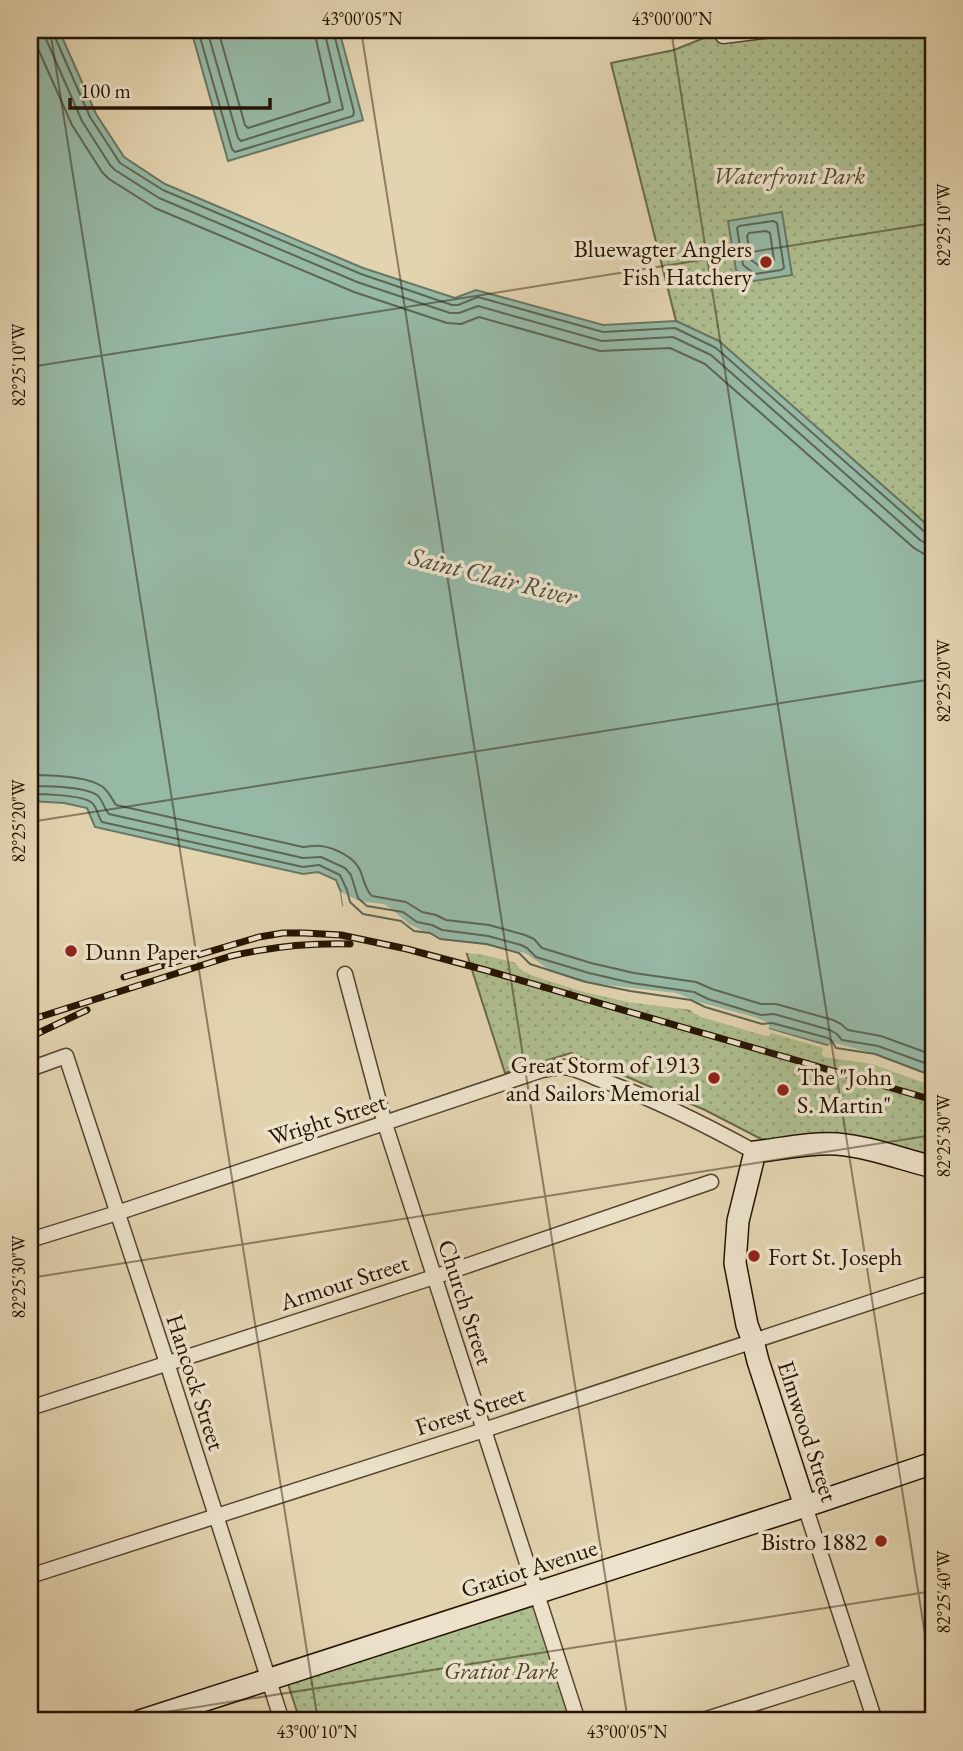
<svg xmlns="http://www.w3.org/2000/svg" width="963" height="1751" font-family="'EB Garamond',serif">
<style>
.green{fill:url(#green-dots);stroke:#6a6848;stroke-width:2}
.water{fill:#96b9a6;stroke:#697764;stroke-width:2}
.pier{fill:#e3d4b0}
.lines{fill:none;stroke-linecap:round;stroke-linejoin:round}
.shore{stroke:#5e6654;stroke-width:2}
.street-casing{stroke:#54432e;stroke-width:17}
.secondary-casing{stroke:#251302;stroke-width:24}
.street{stroke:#ede3cc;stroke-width:14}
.secondary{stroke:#ede3cc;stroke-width:21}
.rail-casing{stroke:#251302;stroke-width:7}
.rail{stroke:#ede3cc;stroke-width:4.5;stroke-dasharray:13;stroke-linecap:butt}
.ticks{fill:none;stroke:#251302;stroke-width:2;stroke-opacity:0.45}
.poi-dot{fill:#8f2418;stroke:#ede3cc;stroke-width:2.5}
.labels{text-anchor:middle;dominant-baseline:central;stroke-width:7;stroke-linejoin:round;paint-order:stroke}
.park-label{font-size:24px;font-style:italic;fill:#4e462c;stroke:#ede3cc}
.poi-label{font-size:24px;fill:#251302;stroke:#ede3cc;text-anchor:end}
.street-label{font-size:24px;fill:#251302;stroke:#ede3cc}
.water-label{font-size:26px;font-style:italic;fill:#4d4d3b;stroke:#ede3cc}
.neatline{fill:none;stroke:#251302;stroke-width:2.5}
.ticks-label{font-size:18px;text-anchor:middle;fill:#251302}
</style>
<defs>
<pattern id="green-dots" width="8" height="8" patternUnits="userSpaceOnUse" patternTransform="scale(1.75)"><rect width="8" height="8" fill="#aebe8f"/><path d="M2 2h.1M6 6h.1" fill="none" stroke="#96a27a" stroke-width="1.8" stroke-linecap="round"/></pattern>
</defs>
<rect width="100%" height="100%" fill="#e3d4b0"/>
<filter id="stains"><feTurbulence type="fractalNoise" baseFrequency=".00286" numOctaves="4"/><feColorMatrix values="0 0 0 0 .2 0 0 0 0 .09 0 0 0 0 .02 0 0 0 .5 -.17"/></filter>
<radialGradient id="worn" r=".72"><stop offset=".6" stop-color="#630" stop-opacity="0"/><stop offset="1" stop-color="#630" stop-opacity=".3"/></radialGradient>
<!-- green -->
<g class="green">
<polygon points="737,30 933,30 933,530 719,341 676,321 611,63 674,50 719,32"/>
<polygon points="465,948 660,1003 768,1029 873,1061 933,1083 933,1157 761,1139 705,1110 571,1053 505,1073"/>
<polygon points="539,1604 576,1721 300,1721 288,1684"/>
</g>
<!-- water -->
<g class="water">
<polygon points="30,30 59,30 96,114 124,157 165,184 363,268 455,298 476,290 603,325 676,321 719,341 933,530 933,1083 827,1045 690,1007 585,989 517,960 399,927 343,905 341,892 336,880 318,872 303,874 95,827 87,808 64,803 30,801"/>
<polygon points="191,30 339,30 363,120 228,161"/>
<polygon points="782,212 792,275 754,281 736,270 728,221"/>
</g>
<!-- pier -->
<polygon class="pier" points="341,892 359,901 384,904 394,911 409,924 432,935 445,939 494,946 525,953 553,972 581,982 676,993 699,1002 754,1017 769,1023 769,1029 827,1046 835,1043 868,1052 933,1077 933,1086 872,1064 824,1057 822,1054 823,1048 771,1033 769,1036 766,1036 701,1017 689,1010 628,1002 584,992 533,976 521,970 515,963 484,955 436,949 426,943 410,941 397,931 358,924 347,914 343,905"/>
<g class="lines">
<!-- shore -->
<g class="shore">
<polyline points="34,30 35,42 72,125 102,172 109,179 155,208 354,292 447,323 461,324 479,317 600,351 670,348 705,364 914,548 924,554 933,555"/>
<polyline points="44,30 46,39 82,121 110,165 115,170 159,198 357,282 450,313 459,313 478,306 602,341 673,337 711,355 920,540 927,544 933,544"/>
<polyline points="53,30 54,35 90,117 120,163 163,190 361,274 452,305 458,305 478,297 603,332 675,328 716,348 926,533 933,535"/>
<polyline points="198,30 232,149 235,152 353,116 354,112 333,30"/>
<polyline points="207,30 238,138 241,141 343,109 324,30"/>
<polyline points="218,30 245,125 248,128 330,102 314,30"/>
<polygon points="773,221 777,223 784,268 781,270 755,274 743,265 737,228 739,226"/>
<polygon points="766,231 770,233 774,260 771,263 758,265 751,260 747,236 749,233"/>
<path d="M30 775C49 775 88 776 103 787 109 792 112 799 116 805L303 847C309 847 315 845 321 846 335 848 354 857 360 870 364 879 365 890 372 896L406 902 422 912 436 915 446 920 489 925 525 935 534 939 542 948 591 963 634 973 696 982 712 989 761 1004H776L833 1020 841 1024 848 1030 881 1036 933 1055"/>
<path d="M30 786C46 786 84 786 97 795 103 800 104 809 109 814L303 858 321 857 345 868 351 875 358 898 367 906 403 912 417 922 432 925 442 930 488 936 521 945 527 948 536 957 589 973 632 983 694 992 708 999 761 1015 774 1014 830 1030 837 1034 842 1040 878 1046 933 1066"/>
<path d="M30 794C43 794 81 795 91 802 97 806 98 817 102 822L303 867 319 865 340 875 347 890 350 902 363 914 401 921 414 931 430 933 440 939 486 944 519 953 530 964 586 982 630 991 691 1000 705 1007 762 1024 772 1023 828 1038 832 1041 836 1048 875 1054 933 1076"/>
</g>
<!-- street casing -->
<g class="street-casing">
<g id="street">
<polyline points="723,36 772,30"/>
<polyline points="345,974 385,1124 578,1721"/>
<polyline points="30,1069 66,1056 167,1363 282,1721"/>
<path d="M30 1240 117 1213 542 1070C549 1069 557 1067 564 1067 577 1068 592 1077 604 1081 657 1100 706 1125 755 1152"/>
<polyline points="30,1408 434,1277 711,1182"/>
<polyline points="805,1506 875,1721"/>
<polyline points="30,1576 484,1430 923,1285"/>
<polyline points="700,1721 858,1671"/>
</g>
</g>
<!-- secondary casing -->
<g class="secondary-casing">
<g id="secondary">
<path d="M805 1506 758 1361 753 1341 747 1325 735 1263 738 1221 755 1152C781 1149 812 1142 837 1144 870 1147 901 1159 933 1167"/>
<polyline points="140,1721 821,1501 933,1463"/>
</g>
</g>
<!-- street -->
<use href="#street" class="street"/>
<!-- secondary -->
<use href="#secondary" class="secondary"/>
<!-- rail casing -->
<g class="rail-casing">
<g id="rail">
<polyline points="124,977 259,937 283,933 304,933 341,935 407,949 485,970 933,1100"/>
<path d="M30 1020 231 956C270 947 310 943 350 944"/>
<polyline points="30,1037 87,1010"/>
</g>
</g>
<!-- rail -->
<use href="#rail" class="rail"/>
</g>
<!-- ticks -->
<path class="ticks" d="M50 30 318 1721M361 30 628 1721M671 30 933 1685M30 367 933 223M30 822 933 679M30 1278 933 1135M109 1721 933 1591"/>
<!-- markers -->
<g class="poi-dot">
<circle cx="766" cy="262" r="7"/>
<circle cx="71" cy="951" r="7"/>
<circle cx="714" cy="1078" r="7"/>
<circle cx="783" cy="1090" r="7"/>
<circle cx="754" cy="1256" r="7"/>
<circle cx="881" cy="1541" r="7"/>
</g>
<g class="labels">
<!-- park labels -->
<g class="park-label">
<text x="789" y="175">Waterfront Park</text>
<text x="501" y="1670">Gratiot Park</text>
</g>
<!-- poi labels -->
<g class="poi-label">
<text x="752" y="248">Bluewagter Anglers<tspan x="752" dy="28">Fish Hatchery</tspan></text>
<text x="85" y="951" text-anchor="start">Dunn Paper</text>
<text x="700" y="1064">Great Storm of 1913<tspan x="700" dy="28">and Sailors Memorial</tspan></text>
<text x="797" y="1076" text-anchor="start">The "John<tspan x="797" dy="28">S. Martin"</tspan></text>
<text x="768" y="1256" text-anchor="start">Fort St. Joseph</text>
<text x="867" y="1541">Bistro 1882</text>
</g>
<!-- street labels -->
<g class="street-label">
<text transform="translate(327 1119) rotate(-18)">Wright Street</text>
<text transform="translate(344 1282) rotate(-18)">Armour Street</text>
<text transform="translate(466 1302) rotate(72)">Church Street</text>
<text transform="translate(196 1382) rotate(72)">Hancock Street</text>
<text transform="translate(470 1410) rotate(-18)">Forest Street</text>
<text transform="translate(808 1431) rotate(72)">Elmwood Street</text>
<text transform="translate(529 1568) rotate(-18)">Gratiot Avenue</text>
</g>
<!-- water labels -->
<g class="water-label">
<text transform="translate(493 576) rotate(14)">Saint Clair River</text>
</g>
</g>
<!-- margin -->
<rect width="963" height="1751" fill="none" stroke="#e3d4b0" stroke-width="77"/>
<!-- scale -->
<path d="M70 98v10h200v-10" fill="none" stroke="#251302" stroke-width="3.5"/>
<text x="80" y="98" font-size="21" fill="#251302" stroke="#ede3cc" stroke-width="5" paint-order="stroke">100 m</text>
<rect x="38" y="38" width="887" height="1674" class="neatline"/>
<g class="ticks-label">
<text x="362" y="25">43°00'05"N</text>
<text x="672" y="25">43°00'00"N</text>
<text transform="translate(944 225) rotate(-90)" y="6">82°25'10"W</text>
<text transform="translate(19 365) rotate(-90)" y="6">82°25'10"W</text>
<text transform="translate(944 681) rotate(-90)" y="6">82°25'20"W</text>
<text transform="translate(19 821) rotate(-90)" y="6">82°25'20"W</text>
<text transform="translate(944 1136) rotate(-90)" y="6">82°25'30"W</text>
<text transform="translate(19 1277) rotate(-90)" y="6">82°25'30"W</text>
<text transform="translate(944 1592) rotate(-90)" y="6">82°25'40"W</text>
<text x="317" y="1738">43°00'10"N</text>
<text x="627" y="1738">43°00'05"N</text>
</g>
<rect width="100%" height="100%" filter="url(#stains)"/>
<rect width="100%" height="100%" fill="url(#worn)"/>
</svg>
